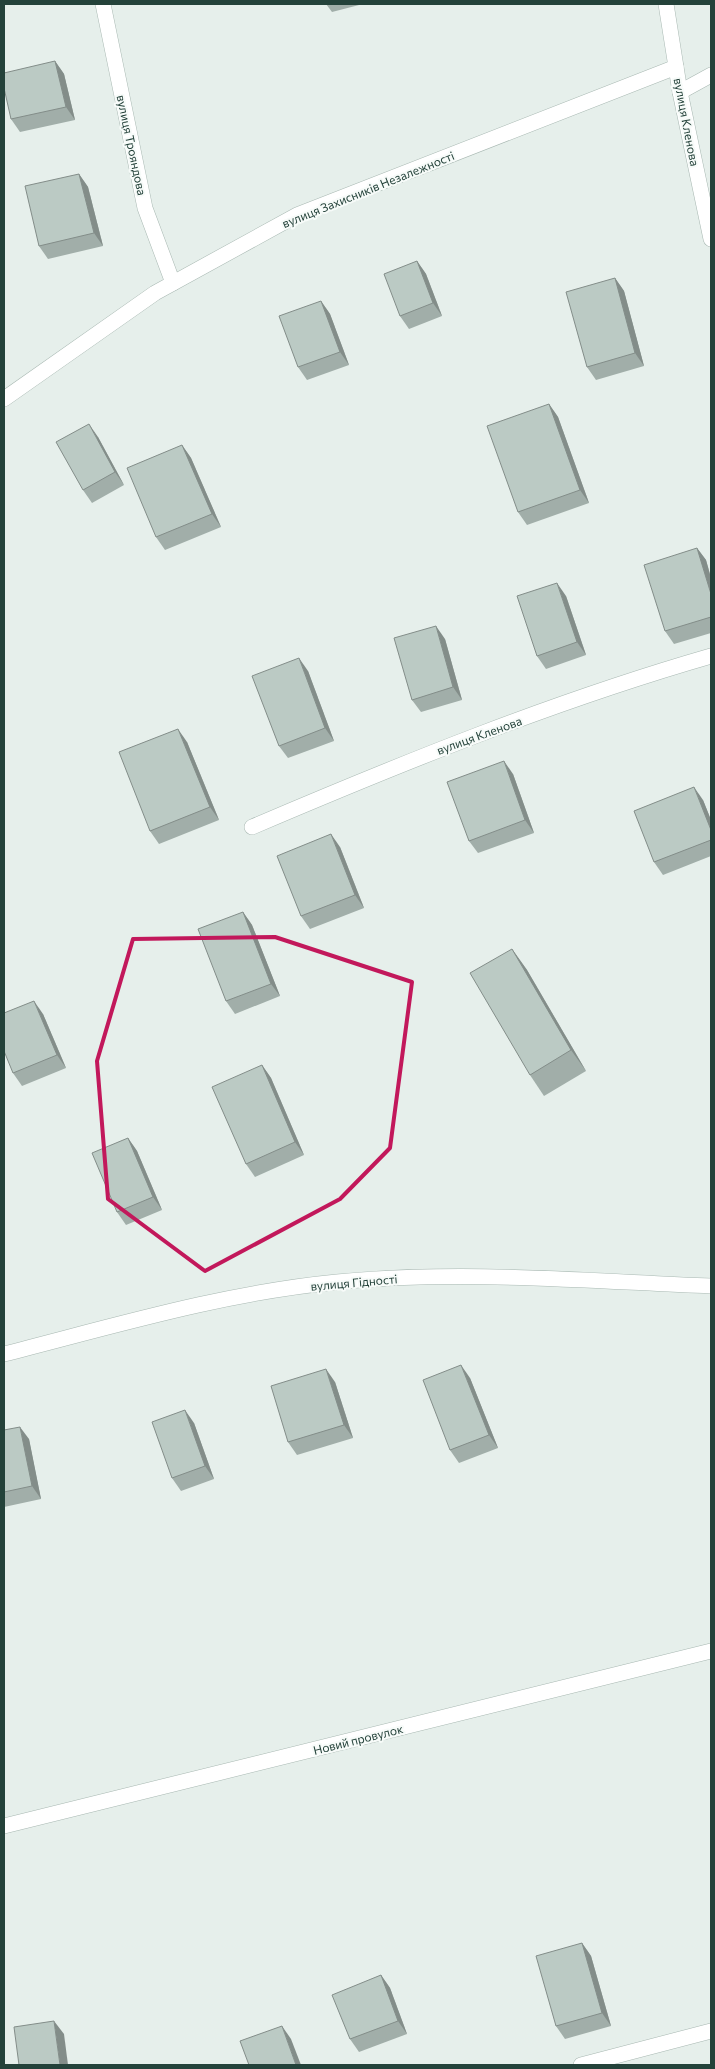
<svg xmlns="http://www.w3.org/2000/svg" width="715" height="2069" font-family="Commissioner,sans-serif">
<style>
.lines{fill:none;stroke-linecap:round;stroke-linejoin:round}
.minor-casing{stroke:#a8b8b2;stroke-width:16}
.tertiary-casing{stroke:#a8b8b2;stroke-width:16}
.minor{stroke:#fff;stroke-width:15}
.tertiary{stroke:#fff;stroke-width:15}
.wall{fill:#a1aea9}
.shaded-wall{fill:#838d89}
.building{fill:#bbcac4;stroke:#838d89}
.marked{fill:none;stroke:#c2185b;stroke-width:4;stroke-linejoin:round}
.labels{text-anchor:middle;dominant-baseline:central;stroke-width:4;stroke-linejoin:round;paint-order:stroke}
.street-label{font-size:12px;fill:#24423a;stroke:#f7fbf9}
</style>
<rect width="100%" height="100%" fill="#e6efeb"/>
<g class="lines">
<!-- minor casing -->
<g class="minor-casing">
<g id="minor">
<polyline points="103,4 145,208 173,283"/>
<polyline points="666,4 680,92 711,239"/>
<polyline points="680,92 711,75"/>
<polyline points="4,399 155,293 297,215 676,67"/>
<path d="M252 827C402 763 555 701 711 656"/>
<polyline points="4,1826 711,1651"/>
<polyline points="581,2065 711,2031"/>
</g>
</g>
<!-- tertiary casing -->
<g class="tertiary-casing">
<path id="tertiary" d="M4 1354C114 1326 223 1293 337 1282 461 1270 586 1281 711 1286"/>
</g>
<!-- minor -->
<use href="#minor" class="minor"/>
<!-- tertiary -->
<use href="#tertiary" class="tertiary"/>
</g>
<!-- wall -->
<g class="wall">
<polygon points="326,4 363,4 332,12"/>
<polygon points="55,61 64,74 75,120 20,132 11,119"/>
<polygon points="79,174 88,187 103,246 48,259 39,246"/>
<polygon points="417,261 426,274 442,316 409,329 400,316"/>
<polygon points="615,278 624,291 644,366 596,380 587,367"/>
<polygon points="321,301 330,314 349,365 307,380 298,367"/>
<polygon points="549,404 558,417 589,503 527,525 518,512"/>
<polygon points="98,437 124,485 92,503 83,490"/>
<polygon points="182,445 191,458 221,527 165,550 156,537"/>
<polygon points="697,548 706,560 711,578 711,633 674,644 665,631"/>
<polygon points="566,596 586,655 546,669 537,656"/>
<polygon points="445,639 462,700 421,712 412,700"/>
<polygon points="308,671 334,741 288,758 279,746"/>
<polygon points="187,742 219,820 159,844 150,831"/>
<polygon points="513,774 534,833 478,853 469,841"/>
<polygon points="703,800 711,820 711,856 663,875 654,862"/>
<polygon points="340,847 364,908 310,929 301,916"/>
<polygon points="243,912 252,925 280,996 235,1014 226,1001"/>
<polygon points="512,949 527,970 586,1071 544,1096 530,1075"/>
<polygon points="43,1014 66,1068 22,1086 13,1073"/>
<polygon points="262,1065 271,1078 304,1155 255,1177 246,1164"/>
<polygon points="128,1138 137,1151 162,1210 126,1225 117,1212"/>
<polygon points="470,1378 498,1448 459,1463 450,1450"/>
<polygon points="335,1382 353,1438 297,1455 288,1442"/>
<polygon points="194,1423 214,1479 181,1491 172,1478"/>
<polygon points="4,1430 29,1439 41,1499 4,1507"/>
<polygon points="582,1943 591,1956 611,2026 565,2039 556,2026"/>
<polygon points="381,1975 390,1988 407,2034 359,2052 350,2039"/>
</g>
<!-- shaded-wall -->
<g class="shaded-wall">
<polygon points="55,61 64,74 75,120 66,107"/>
<polygon points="79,174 88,187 103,246 94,233"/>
<polygon points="417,261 426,274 442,316 433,303"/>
<polygon points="615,278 624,291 644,366 635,353"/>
<polygon points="321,301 330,314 349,365 340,352"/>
<polygon points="549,404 558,417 589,503 580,490"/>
<polygon points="89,424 98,437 124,485 115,472"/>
<polygon points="182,445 191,458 221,527 212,514"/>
<polygon points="697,548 706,560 711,578 711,594"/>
<polygon points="557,583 566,596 586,655 577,642"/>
<polygon points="436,626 445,639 462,700 453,687"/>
<polygon points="299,658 308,671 334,741 325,728"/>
<polygon points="178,729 187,742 219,820 210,807"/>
<polygon points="504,761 513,774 534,833 525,820"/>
<polygon points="694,787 703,800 711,820 711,830"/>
<polygon points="331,834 340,847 364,908 355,895"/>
<polygon points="243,912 252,925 280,996 271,984"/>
<polygon points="512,949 527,970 586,1071 571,1050"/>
<polygon points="34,1001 43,1014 66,1068 57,1055"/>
<polygon points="262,1065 271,1078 304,1155 295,1142"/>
<polygon points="128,1138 137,1151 162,1210 153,1197"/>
<polygon points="461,1365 470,1378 498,1448 489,1435"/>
<polygon points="326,1369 335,1382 353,1438 344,1425"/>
<polygon points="185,1410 194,1423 214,1479 205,1466"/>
<polygon points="20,1427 29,1439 41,1499 32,1486"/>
<polygon points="582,1943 591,1956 611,2026 602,2013"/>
<polygon points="381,1975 390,1988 407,2034 398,2021"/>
<polygon points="54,2021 64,2034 68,2065 60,2065"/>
<polygon points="282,2026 291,2039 301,2065 296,2065"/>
</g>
<!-- building -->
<g class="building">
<polygon points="55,61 66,107 11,119 4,88 4,73"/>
<polygon points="79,174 94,233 39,246 25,186"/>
<polygon points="417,261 433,303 400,316 384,274"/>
<polygon points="615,278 635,353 587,367 566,292"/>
<polygon points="321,301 340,352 298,367 279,316"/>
<polygon points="549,404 580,490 518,512 487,426"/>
<polygon points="89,424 115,472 83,490 56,442"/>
<polygon points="182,445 212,514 156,537 127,468"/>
<polygon points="697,548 711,594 711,617 665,631 644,565"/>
<polygon points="557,583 577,642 537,656 517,596"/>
<polygon points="436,626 453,687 412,700 394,638"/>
<polygon points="299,658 325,728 279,746 252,676"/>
<polygon points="178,729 210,807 150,831 119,752"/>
<polygon points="504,761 525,820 469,841 447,782"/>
<polygon points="694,787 711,830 711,840 654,862 634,811"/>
<polygon points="331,834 355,895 301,916 277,856"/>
<polygon points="243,912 271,984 226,1001 198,929"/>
<polygon points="512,949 571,1050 530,1075 470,973"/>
<polygon points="34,1001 57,1055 13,1073 4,1051 4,1013"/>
<polygon points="262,1065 295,1142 246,1164 212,1087"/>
<polygon points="128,1138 153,1197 117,1212 92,1153"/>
<polygon points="461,1365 489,1435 450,1450 423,1380"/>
<polygon points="326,1369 344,1425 288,1442 271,1386"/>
<polygon points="185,1410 205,1466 172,1478 152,1422"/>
<polygon points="20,1427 32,1486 4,1492 4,1430"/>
<polygon points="582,1943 602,2013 556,2026 536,1956"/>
<polygon points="381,1975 398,2021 350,2039 332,1995"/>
<polygon points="54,2021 60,2065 19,2065 14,2027"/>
<polygon points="282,2026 296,2065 249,2065 240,2041"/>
</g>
<!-- marked area -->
<path class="marked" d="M275 937 412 982 390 1148 340 1199 205 1271 108 1199 97 1061 133 939Z"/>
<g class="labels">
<!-- street labels -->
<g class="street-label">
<text transform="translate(687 122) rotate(79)">вулиця Кленова</text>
<text transform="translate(132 145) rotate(78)">вулиця Трояндова</text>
<text transform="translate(368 189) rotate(-22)">вулиця Захисників Незалежності</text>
<text transform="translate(479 735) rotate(-20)">вулиця Кленова</text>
<text transform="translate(354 1282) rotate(-5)">вулиця Гідності</text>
<text transform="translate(358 1739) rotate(-14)">Новий провулок</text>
</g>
</g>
<!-- border -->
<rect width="715" height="2069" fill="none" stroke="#24423a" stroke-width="10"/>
</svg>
